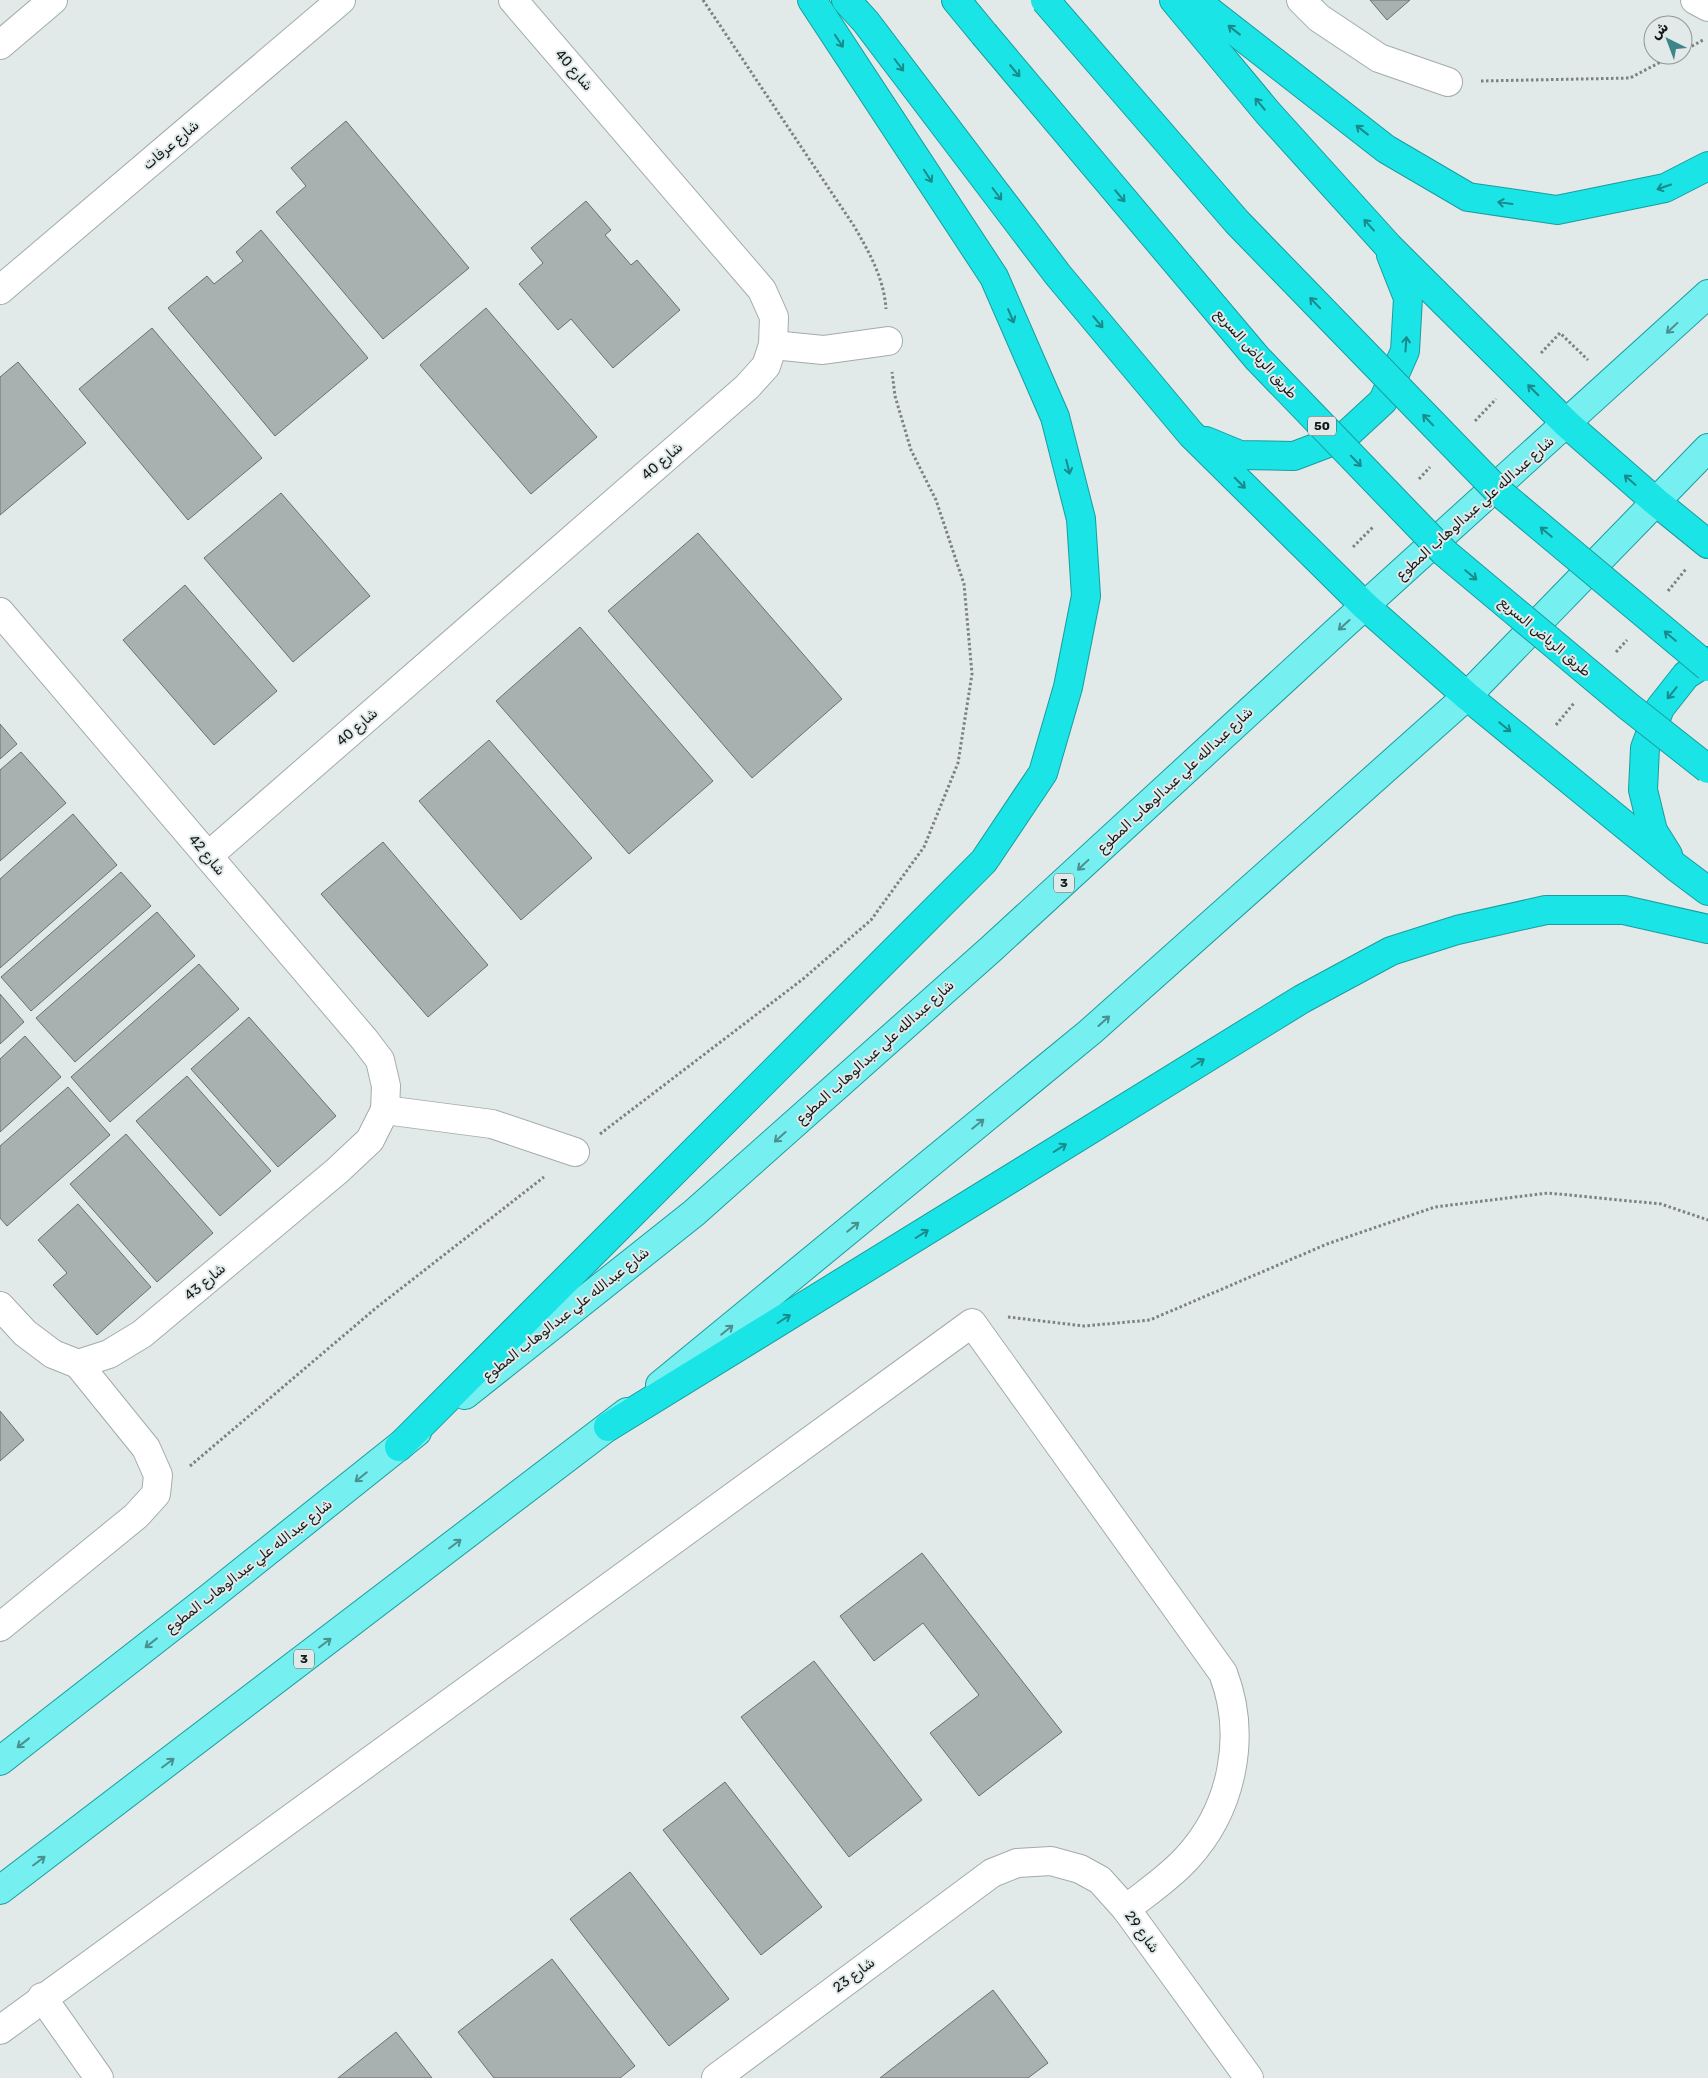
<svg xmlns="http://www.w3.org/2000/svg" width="1708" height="2078" font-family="Rubik,Cairo,sans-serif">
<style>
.building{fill:#a8b0b0;stroke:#697070}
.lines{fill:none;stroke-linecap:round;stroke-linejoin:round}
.minor-casing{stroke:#a3abab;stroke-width:30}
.major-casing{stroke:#199d9e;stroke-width:30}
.highway-casing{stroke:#199d9e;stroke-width:30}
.path{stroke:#7c8282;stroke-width:3;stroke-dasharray:2.5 2.5;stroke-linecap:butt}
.minor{stroke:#fff;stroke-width:28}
.major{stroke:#76eff0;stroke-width:28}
.highway{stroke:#1be4e6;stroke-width:28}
.highway-bridge-casing{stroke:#199d9e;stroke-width:30;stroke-linecap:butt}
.highway-bridge{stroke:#1be4e6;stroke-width:28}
.oneway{stroke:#19898a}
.oneway2{stroke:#4b8f8f}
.labels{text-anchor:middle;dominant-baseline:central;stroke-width:4;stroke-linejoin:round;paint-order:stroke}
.shield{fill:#e1e9e9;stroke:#535757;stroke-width:1}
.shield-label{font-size:12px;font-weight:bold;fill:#161919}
.street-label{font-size:14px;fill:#161919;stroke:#e1e9e9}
</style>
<rect width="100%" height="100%" fill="#e1e9e9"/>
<!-- building -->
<g class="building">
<polygon points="1370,0 1410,0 1387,20"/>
<polygon points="346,121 469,268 383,339 276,212 306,186 291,168"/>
<polygon points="586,201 611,230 605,235 631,265 637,260 680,310 613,368 571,319 558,330 519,284 543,263 531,248"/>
<polygon points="261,230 368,358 275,436 168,308 207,276 214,284 243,261 236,252"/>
<polygon points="486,308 597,437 531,494 420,365"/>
<polygon points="152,328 262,458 188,520 79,389"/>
<polygon points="18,362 86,443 0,515 0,377"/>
<polygon points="281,493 370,596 293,662 204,558"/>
<polygon points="698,533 842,699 752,778 608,611"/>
<polygon points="185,585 277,691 214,745 123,640"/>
<polygon points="580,627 713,781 629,854 496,701"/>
<polygon points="0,724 17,744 0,759"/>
<polygon points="489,740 592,858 521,920 419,801"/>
<polygon points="21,752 66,803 0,861 0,770"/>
<polygon points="73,814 117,865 0,968 0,879"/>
<polygon points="383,842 488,965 428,1017 321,894"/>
<polygon points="121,872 151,906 31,1011 1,977"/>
<polygon points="157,912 195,956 75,1062 36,1018"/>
<polygon points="199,964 239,1009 110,1122 71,1077"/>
<polygon points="0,994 24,1022 0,1044"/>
<polygon points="249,1017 336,1116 278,1167 191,1069"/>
<polygon points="25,1036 61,1077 0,1132 0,1059"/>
<polygon points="187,1076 271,1171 220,1216 136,1121"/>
<polygon points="68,1087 110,1135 7,1226 0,1218 0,1146"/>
<polygon points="126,1134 213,1233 157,1282 70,1184"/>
<polygon points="78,1204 151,1287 97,1335 53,1285 67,1273 38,1240"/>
<polygon points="0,1411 24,1440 0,1461"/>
<polygon points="922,1553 1062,1732 979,1796 930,1733 979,1695 923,1623 874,1661 840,1616"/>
<polygon points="814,1661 922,1800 849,1857 741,1717"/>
<polygon points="725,1782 822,1907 761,1955 663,1830"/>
<polygon points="630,1872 729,1999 669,2046 570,1919"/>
<polygon points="552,1959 635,2066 620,2078 494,2078 458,2032"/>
<polygon points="993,1990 1048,2063 1028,2078 880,2078"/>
<polygon points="396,2032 432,2078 338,2078"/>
</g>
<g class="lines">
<!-- minor casing -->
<g class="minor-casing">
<g id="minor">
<polyline points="1301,0 1319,18 1379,58 1448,82"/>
<polyline points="1695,0 1708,7"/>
<polyline points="0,45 53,0"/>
<polyline points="0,290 341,0"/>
<polyline points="773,345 823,350 888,341"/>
<polyline points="0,612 364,1039 380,1060 386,1086 385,1110 370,1140 337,1171 142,1334 109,1354 78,1364 53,1354 25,1333 0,1306"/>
<polyline points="208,856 747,387 766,366 773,345 774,317 762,290 513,0"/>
<polyline points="385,1110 492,1124 575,1152"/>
<polyline points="0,1627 136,1516 156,1494 158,1475 146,1448 78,1364"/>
<polyline points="42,1997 99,2078"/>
<path d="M0 2030 972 1323 1223 1673C1247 1735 1233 1808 1187 1858 1170 1877 1146 1893 1126 1909"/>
<polyline points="716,2078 992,1873 1017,1863 1051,1861 1080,1869 1100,1880 1126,1909 1249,2078"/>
</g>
</g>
<!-- major casing -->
<g class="major-casing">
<g id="major">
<polyline points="660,1385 1090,1032 1467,696 1708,448"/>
<polyline points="465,1395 694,1213 991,949 1338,630 1708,294"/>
<polyline points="0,1761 209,1598 417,1432"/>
<polyline points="0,1890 627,1412"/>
</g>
</g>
<!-- highway casing -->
<g class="highway-casing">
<g id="highway">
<polyline points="846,0 866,22 1058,275 1191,434 1365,606 1467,696 1676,867 1708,891"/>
<polyline points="956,0 984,34"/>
<polyline points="1174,0 1268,113 1389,247 1567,424 1655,501 1708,544"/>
<polyline points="1195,0 1386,149 1468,197 1557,210 1665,188 1708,166"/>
<polyline points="1206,441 1240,455 1294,456 1344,437 1383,401 1405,351 1408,298 1391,255"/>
<polyline points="1668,855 1653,831 1643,790 1645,748 1660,708 1686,675 1708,661"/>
<polyline points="608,1427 1302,999 1391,951 1457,930 1546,910 1624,910 1708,929"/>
<polyline points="399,1447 984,861 1043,773 1068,687 1086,596 1081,519 1055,417 994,277 812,0"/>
</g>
</g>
<!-- path -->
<g class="path">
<path d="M703 0 854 226C869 252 884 278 886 309"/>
<polyline points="1683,51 1703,40"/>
<polyline points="1481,81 1630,78 1674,55"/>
<polyline points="1541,353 1560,333 1588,360"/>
<polyline points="1475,421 1496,399"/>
<polyline points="1419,479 1430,467"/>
<polyline points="1353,547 1373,527"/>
<polyline points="1668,591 1686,569"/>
<polyline points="1616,652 1627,640"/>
<polyline points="1556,725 1574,703"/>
<polyline points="600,1134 803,979 871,920 924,847 958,763 972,674 964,584 936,500 911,450 895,396 892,372"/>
<polyline points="1008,1317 1084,1326 1150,1320 1327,1244 1435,1207 1548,1193 1661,1204 1708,1220"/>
<polyline points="190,1466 376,1308 544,1177"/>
</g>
<!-- minor -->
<use href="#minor" class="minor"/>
<!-- major -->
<use href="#major" class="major"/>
<!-- highway -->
<use href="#highway" class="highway"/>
<!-- highway-bridge casing -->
<g class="highway-bridge-casing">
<g id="highway-bridge">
<polyline points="1045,0 1237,222 1499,492 1708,667"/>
<polyline points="984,34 1257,358 1445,553 1628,706 1708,769"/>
</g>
</g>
<!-- highway-bridge -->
<use href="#highway-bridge" class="highway-bridge"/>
</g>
<!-- one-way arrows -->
<defs><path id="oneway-shaft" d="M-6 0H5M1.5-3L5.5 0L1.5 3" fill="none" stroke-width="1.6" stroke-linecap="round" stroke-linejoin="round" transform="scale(1.25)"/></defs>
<g class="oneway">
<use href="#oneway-shaft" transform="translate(1234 30) rotate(-142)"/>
<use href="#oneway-shaft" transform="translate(839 41) rotate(57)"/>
<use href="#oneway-shaft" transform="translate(899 65) rotate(53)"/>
<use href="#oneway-shaft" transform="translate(1015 71) rotate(50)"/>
<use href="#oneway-shaft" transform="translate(1260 104) rotate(-130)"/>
<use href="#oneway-shaft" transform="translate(1362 130) rotate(-142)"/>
<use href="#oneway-shaft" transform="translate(928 176) rotate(57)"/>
<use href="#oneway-shaft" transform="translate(1664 187) rotate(161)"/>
<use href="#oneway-shaft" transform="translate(997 194) rotate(53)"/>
<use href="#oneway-shaft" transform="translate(1120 196) rotate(50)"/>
<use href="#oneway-shaft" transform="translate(1505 203) rotate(-172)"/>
<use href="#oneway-shaft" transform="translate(1369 225) rotate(-132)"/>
<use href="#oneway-shaft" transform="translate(1315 303) rotate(-134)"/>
<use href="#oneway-shaft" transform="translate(1011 316) rotate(67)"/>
<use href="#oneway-shaft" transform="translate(1098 322) rotate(50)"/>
<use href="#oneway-shaft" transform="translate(1406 344) rotate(-86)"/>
<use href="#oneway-shaft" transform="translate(1533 390) rotate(-135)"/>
<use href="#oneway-shaft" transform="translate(1428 420) rotate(-134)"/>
<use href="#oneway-shaft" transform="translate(1356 461) rotate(46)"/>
<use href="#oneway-shaft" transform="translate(1068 467) rotate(76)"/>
<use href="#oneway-shaft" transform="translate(1630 480) rotate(-139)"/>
<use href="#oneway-shaft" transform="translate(1240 483) rotate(45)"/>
<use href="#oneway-shaft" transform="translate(1546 532) rotate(-140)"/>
<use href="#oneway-shaft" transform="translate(1471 575) rotate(40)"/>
<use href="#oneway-shaft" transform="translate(1670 636) rotate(-140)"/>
<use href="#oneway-shaft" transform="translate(1672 693) rotate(129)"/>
<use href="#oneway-shaft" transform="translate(1505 727) rotate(39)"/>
<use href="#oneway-shaft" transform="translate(1198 1063) rotate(-32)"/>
<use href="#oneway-shaft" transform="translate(1060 1148) rotate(-32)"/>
<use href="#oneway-shaft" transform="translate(922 1234) rotate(-32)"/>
<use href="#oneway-shaft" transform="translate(784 1319) rotate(-32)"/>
</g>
<g class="oneway2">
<use href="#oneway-shaft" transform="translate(1672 328) rotate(137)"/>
<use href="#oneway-shaft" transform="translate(1344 625) rotate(138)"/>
<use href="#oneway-shaft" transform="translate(1083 865) rotate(137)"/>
<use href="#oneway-shaft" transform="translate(1104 1021) rotate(-42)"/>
<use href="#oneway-shaft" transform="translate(978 1124) rotate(-39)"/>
<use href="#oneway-shaft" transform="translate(780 1137) rotate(138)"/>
<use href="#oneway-shaft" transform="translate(853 1227) rotate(-39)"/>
<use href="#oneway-shaft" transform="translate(727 1330) rotate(-39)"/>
<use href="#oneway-shaft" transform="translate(361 1477) rotate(141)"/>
<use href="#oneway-shaft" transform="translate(455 1544) rotate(-37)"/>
<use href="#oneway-shaft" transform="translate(151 1643) rotate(142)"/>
<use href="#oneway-shaft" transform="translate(325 1643) rotate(-37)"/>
<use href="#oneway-shaft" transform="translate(23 1743) rotate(142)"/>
<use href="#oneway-shaft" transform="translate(168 1763) rotate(-37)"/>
<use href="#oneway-shaft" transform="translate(39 1861) rotate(-37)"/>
</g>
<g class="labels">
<!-- shield labels -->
<g class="shield">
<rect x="1308" y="416.5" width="28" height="19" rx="4"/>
<rect x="1054" y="873.5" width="20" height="19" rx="4"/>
<rect x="294" y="1649.5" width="20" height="19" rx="4"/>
</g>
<g class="shield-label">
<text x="1322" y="426">50</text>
<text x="1064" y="883">3</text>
<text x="304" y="1659">3</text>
</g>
<!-- street labels -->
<g class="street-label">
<text transform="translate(574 70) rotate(49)">شارع 40</text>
<text transform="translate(171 145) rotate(-40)">شارع عرفات</text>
<text transform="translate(1256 354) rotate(48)">طريق الرياض السريع</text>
<text transform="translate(662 461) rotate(-41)">شارع 40</text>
<text transform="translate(1475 508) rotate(-42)">شارع عبدالله علي عبدالوهاب المطوع</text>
<text transform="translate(1545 637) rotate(40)">طريق الرياض السريع</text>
<text transform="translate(357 727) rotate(-41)">شارع 40</text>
<text transform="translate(1175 780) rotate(-43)">شارع عبدالله علي عبدالوهاب المطوع</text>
<text transform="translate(207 855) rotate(50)">شارع 42</text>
<text transform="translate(875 1052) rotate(-42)">شارع عبدالله علي عبدالوهاب المطوع</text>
<text transform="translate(205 1282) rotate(-40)">شارع 43</text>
<text transform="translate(566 1314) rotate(-38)">شارع عبدالله علي عبدالوهاب المطوع</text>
<text transform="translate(249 1566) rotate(-38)">شارع عبدالله علي عبدالوهاب المطوع</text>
<text transform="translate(1142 1932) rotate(54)">شارع 29</text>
<text transform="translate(854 1975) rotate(-37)">شارع 23</text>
</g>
</g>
<!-- north arrow -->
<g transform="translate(1668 40) rotate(318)"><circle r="24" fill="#e1e9e9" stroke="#909696"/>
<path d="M0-4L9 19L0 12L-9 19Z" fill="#3d8586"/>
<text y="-8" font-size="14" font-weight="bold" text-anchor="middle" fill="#161919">ش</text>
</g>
</svg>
